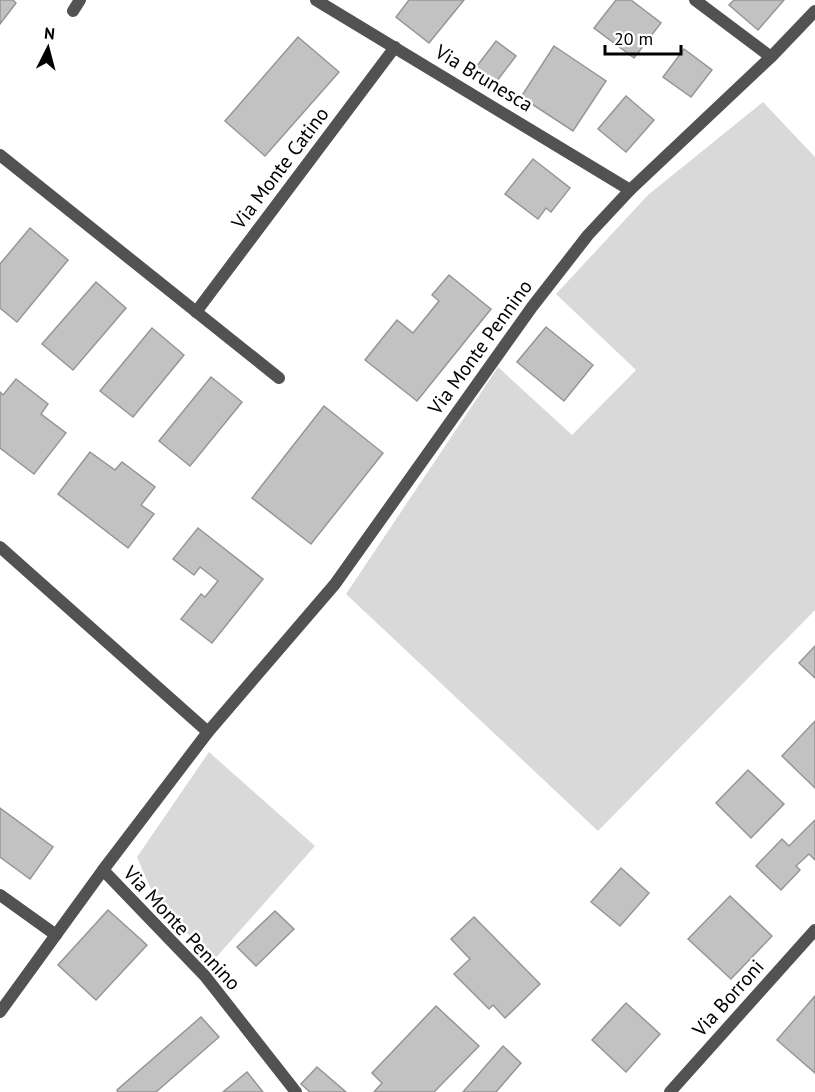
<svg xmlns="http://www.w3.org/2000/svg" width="815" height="1092" font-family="'PT Sans',sans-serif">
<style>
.green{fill:#d9d9d9}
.building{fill:#c2c2c2;stroke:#969696;stroke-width:1.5}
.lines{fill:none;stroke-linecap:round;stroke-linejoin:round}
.minor{stroke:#525252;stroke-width:12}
.tertiary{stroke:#525252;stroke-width:12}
.labels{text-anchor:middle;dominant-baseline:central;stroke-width:5;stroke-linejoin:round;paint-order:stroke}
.street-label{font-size:20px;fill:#000;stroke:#fff}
</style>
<rect width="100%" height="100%" fill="#fff"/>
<!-- green -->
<g class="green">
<polygon points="763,102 815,157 815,610 598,831 346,594 498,367 572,435 636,370 556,294 648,195"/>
<polygon points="209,752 315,846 212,962 152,892 137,857"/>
</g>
<!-- building -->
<g class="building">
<polygon points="0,0 13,0 16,3 0,24"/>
<polygon points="409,0 464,0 429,43 396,17"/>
<polygon points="616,0 631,0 661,23 634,58 594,28"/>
<polygon points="734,0 784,0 758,30 729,5"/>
<polygon points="298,37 339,72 265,156 225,121"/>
<polygon points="496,41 516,56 493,86 473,71"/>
<polygon points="554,46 606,81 573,131 521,97"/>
<polygon points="684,49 712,70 691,97 663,77"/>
<polygon points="626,96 654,120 626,152 598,129"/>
<polygon points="533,159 570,188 551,212 546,208 538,219 505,194"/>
<polygon points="30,228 68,260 17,322 0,308 0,264"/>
<polygon points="449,275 491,309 417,401 365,360 397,320 413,333 439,301 432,295"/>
<polygon points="96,282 126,308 73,370 42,344"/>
<polygon points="546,327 593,365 564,401 517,362"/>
<polygon points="152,328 184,355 133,417 100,391"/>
<polygon points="211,377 242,402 190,466 159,441"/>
<polygon points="16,379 48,404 41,414 66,433 34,474 0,448 0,392 3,395"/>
<polygon points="324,406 383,453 311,544 252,498"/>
<polygon points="90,452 115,470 122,462 155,487 141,505 154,514 128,548 58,494"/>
<polygon points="198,528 263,579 212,643 181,619 201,594 205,597 218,581 200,567 194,575 173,559"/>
<polygon points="815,646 815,678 799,663"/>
<polygon points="815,721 815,788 782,756"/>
<polygon points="748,770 784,804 751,838 716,803"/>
<polygon points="0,808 53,847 30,879 0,857"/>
<polygon points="815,820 815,860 809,854 796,866 800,870 781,890 756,866 782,839 789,846"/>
<polygon points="621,868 649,893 620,926 591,902"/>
<polygon points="730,896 772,936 731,979 688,939"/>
<polygon points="108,910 147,945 96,1000 58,965"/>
<polygon points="275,911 294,929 256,966 237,947"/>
<polygon points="474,917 540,984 505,1018 493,1005 489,1009 454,974 470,959 451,939"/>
<polygon points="815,996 815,1073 777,1040"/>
<polygon points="626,1003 660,1034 626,1072 592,1040"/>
<polygon points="436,1006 479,1046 434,1092 374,1092 382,1083 372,1073"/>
<polygon points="201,1017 219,1037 156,1092 118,1092 117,1090"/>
<polygon points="503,1046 521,1063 496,1092 463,1092"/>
<polygon points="317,1067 346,1092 310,1092 301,1084"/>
<polygon points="247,1072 263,1092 223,1092"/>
</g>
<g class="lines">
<!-- minor -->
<g class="minor">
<polyline points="316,0 630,190"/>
<polyline points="695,0 771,57"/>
<polyline points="73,11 80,0"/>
<polyline points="0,155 279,378"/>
<polyline points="196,312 395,47"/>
<polyline points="0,547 208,732"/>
<polyline points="0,895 56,935"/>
<polyline points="0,1012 103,870"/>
</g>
<!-- tertiary -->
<g class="tertiary">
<polyline points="296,1092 205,976 103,870 208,732 335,584 532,307 588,235 630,190 771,57 815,11"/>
<polyline points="670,1092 815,930"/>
</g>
</g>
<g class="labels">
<!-- street labels -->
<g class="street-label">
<text transform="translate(484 78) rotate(31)">Via Brunesca</text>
<text transform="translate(280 168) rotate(-53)">Via Monte Catino</text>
<text transform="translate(480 347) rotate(-54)">Via Monte Pennino</text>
<text transform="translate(182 928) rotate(47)">Via Monte Pennino</text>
<text transform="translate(728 998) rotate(-48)">Via Borroni</text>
</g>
</g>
<!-- north arrow -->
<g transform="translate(48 48) rotate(6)" stroke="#ffffff" stroke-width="4.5" paint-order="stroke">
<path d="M0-4.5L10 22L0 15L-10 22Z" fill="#000000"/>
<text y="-9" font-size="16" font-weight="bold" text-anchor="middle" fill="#000000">N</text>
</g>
<!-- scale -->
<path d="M605 45v9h76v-9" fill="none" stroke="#000000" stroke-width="3"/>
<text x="614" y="45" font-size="18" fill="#000000" stroke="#ffffff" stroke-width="4.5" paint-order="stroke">20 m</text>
</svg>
